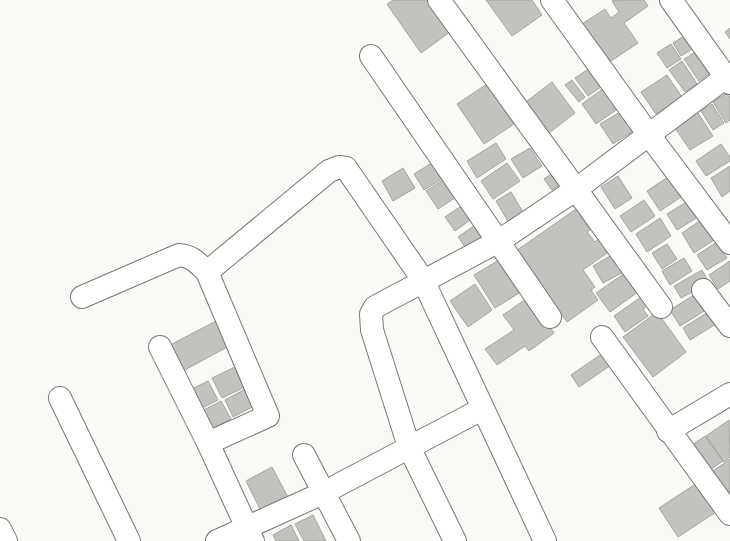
<svg xmlns="http://www.w3.org/2000/svg" width="730" height="541" font-family="Helvetica,sans-serif">
<style>
.building{fill:#c1c3bf;stroke:#a2a4a0}
.lines{fill:none;stroke-linecap:round;stroke-linejoin:round}
.minor-casing{stroke:#767874;stroke-width:24}
.minor{stroke:#fff;stroke-width:22}
</style>
<rect width="100%" height="100%" fill="#f8faf6"/>
<!-- building -->
<g class="building">
<polygon points="393,0 427,0 450,32 421,53 387,4"/>
<polygon points="486,0 532,0 542,15 512,36"/>
<polygon points="614,0 644,0 648,6 624,23 638,43 605,65 579,26 605,9 611,18 619,12 612,1"/>
<polygon points="730,28 730,39 725,32"/>
<polygon points="689,33 697,46 681,56 673,43"/>
<polygon points="671,44 681,59 667,68 657,53"/>
<polygon points="699,50 713,71 699,81 684,59"/>
<polygon points="682,61 697,84 685,92 669,70"/>
<polygon points="593,66 605,84 588,96 575,78"/>
<polygon points="667,75 682,97 656,114 641,92"/>
<polygon points="572,80 585,97 579,102 565,85"/>
<polygon points="552,82 575,113 545,136 522,105"/>
<polygon points="487,84 514,124 484,144 457,104"/>
<polygon points="604,88 619,108 596,124 582,104"/>
<polygon points="727,93 730,97 730,120 726,123 713,102"/>
<polygon points="712,104 724,123 713,130 701,111"/>
<polygon points="694,107 713,136 690,150 671,122"/>
<polygon points="625,109 638,128 613,144 600,124"/>
<polygon points="496,143 506,159 477,178 467,161"/>
<polygon points="721,144 730,157 730,161 706,176 696,161"/>
<polygon points="530,148 542,166 523,178 511,159"/>
<polygon points="438,159 448,175 424,190 414,174"/>
<polygon points="507,163 520,181 493,199 481,181"/>
<polygon points="730,166 730,191 722,197 711,178"/>
<polygon points="403,168 415,188 393,201 382,181"/>
<polygon points="557,170 564,182 552,190 544,179"/>
<polygon points="449,176 461,194 438,209 426,191"/>
<polygon points="618,176 632,198 615,209 601,187"/>
<polygon points="668,177 681,197 660,211 647,191"/>
<polygon points="511,192 524,214 509,223 496,201"/>
<polygon points="644,200 655,216 631,232 620,216"/>
<polygon points="688,201 698,217 677,230 667,214"/>
<polygon points="463,205 473,218 455,231 445,217"/>
<polygon points="576,209 590,230 587,232 595,242 599,238 607,253 583,270 595,287 591,290 598,300 567,322 516,251"/>
<polygon points="660,218 671,236 647,252 636,234"/>
<polygon points="701,220 714,240 694,253 682,233"/>
<polygon points="478,223 489,239 469,252 458,237"/>
<polygon points="717,242 727,258 707,270 697,255"/>
<polygon points="667,244 677,259 662,269 652,253"/>
<polygon points="617,252 627,270 603,283 593,266"/>
<polygon points="684,258 692,271 670,285 662,271"/>
<polygon points="499,260 519,293 495,308 474,275"/>
<polygon points="730,261 730,281 718,289 709,275"/>
<polygon points="702,270 709,283 681,298 674,286"/>
<polygon points="625,273 638,292 610,312 596,293"/>
<polygon points="475,284 492,310 468,327 450,301"/>
<polygon points="699,292 709,308 680,326 670,310"/>
<polygon points="529,297 554,333 529,351 525,346 497,365 485,349 514,330 503,315"/>
<polygon points="641,297 647,306 643,309 648,316 625,332 614,316"/>
<polygon points="713,309 721,321 690,340 683,328"/>
<polygon points="657,312 686,352 653,377 623,337"/>
<polygon points="218,320 231,345 181,372 168,346"/>
<polygon points="603,353 611,365 579,387 571,375"/>
<polygon points="235,367 245,387 222,398 212,378"/>
<polygon points="208,381 218,400 200,409 190,390"/>
<polygon points="247,388 256,405 233,417 225,400"/>
<polygon points="221,401 231,419 211,429 202,411"/>
<polygon points="729,420 730,457 724,462 706,436"/>
<polygon points="705,436 723,461 710,470 692,445"/>
<polygon points="730,459 730,495 713,471"/>
<polygon points="272,467 289,499 262,513 246,481"/>
<polygon points="697,483 716,512 678,537 659,508"/>
<polygon points="313,515 326,541 304,541 295,524"/>
<polygon points="291,525 299,541 276,541 273,535"/>
</g>
<g class="lines">
<!-- minor casing -->
<g class="minor-casing">
<g id="minor">
<polyline points="439,0 661,307"/>
<polyline points="552,0 649,135 730,243"/>
<polyline points="671,0 730,83"/>
<polyline points="371,56 550,317"/>
<polyline points="207,272 329,171 339,167 346,168 423,280 545,541"/>
<polyline points="703,290 730,326"/>
<path d="M82 297 179 255C192 256 198 263 207 272L268 416 208 443"/>
<polyline points="602,337 730,514"/>
<polyline points="160,347 208,443 253,541"/>
<polyline points="60,398 129,541"/>
<polyline points="668,431 730,394"/>
<polyline points="304,455 349,541"/>
<polyline points="0,529 6,541"/>
<polyline points="217,541 323,493 482,409"/>
<polyline points="455,541 409,447 372,330 371,314 375,307 499,241 575,190 730,74"/>
</g>
</g>
<!-- minor -->
<use href="#minor" class="minor"/>
</g>
</svg>
